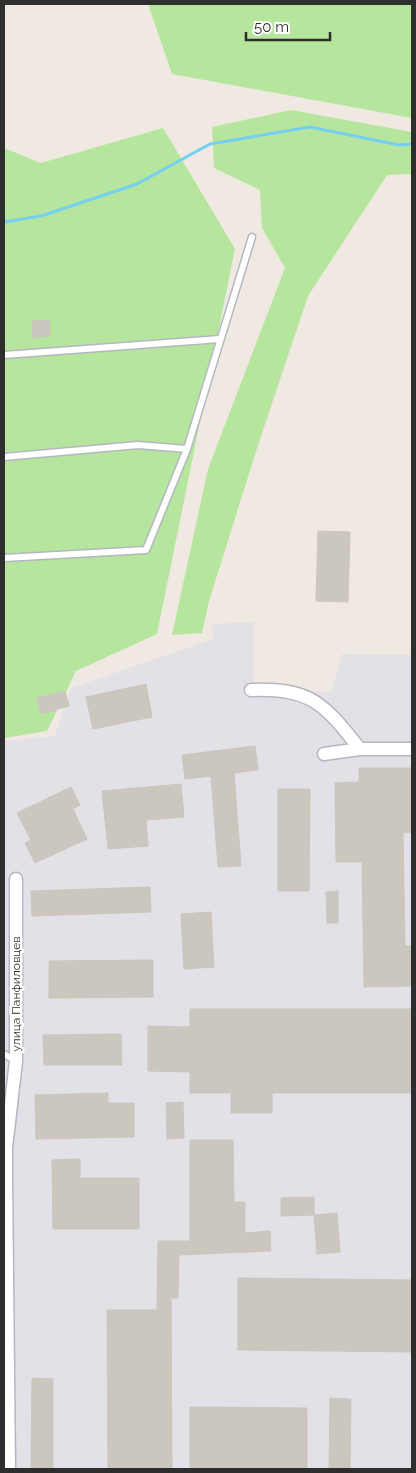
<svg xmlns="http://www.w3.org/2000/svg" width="416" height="1473" font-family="Raleway,sans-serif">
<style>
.industrial{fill:#e3e1e8}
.green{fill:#b6e59e}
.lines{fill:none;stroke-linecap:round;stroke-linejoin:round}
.stream{stroke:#75cff0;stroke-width:3}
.building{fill:#cbc7bf;stroke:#cbc5ba}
.service-casing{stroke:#b4b7c1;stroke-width:9}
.minor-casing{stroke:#b4b7c1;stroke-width:15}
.service{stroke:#fff;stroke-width:6}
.minor{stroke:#fff;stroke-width:12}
.labels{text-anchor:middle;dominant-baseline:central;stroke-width:5;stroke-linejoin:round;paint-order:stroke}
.street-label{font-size:12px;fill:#2e2e2e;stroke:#fff}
</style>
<rect width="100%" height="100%" fill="#efe9e1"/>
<!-- industrial -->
<polygon class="industrial" points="254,622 253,683 331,693 342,654 412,655 412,1469 4,1469 4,741 55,736 71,688 213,639 212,624"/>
<!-- green -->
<g class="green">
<polygon points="148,4 412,4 412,118 172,74"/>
<polygon points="291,110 412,132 412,174 387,175 308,296 259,442 209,601 202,633 172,635 208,469 285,268 262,228 260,190 214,168 212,127"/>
<polygon points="163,128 235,249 157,634 76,671 47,731 4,738 4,148 41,163"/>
</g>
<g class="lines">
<!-- stream -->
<polyline class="stream" points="4,222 41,216 137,184 210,144 310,127 399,145 412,144"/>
</g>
<!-- building -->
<g class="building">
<polygon points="49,320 50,336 33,338 32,321"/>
<polygon points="318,531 350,532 348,602 316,601"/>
<polygon points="146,684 152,717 93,729 86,697"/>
<polygon points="65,691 69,706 41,714 37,698"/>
<polygon points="255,746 258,770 234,773 241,866 218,867 211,776 185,779 182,755"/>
<polygon points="359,768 412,768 412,832 403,833 405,946 412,946 412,986 364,987 362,862 336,862 335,783 359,782"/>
<polygon points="181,784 184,817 146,820 148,846 108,849 102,791"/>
<polygon points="71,787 80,805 73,809 87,839 35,863 25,843 31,840 17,813"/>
<polygon points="278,789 310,789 309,891 278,891"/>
<polygon points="150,887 151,912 32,916 31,891"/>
<polygon points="338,891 338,923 327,923 326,892"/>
<polygon points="211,912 214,967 184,969 181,914"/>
<polygon points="153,960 153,997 49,998 49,961"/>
<polygon points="190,1009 412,1009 412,1093 272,1093 272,1113 231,1113 231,1093 190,1093 190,1072 148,1071 148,1026 190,1027"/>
<polygon points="121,1034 122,1065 44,1065 43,1035"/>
<polygon points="108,1093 108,1103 134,1103 134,1137 36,1139 35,1095"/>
<polygon points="183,1102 184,1138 167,1139 166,1103"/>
<polygon points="190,1140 233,1140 234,1202 245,1202 245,1233 270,1231 271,1251 179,1255 178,1298 171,1298 172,1469 108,1469 107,1310 157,1310 158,1241 190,1241"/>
<polygon points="80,1159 80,1178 139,1178 139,1229 53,1229 52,1160"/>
<polygon points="314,1197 314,1215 281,1216 281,1198"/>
<polygon points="337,1213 340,1252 317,1254 314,1215"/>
<polygon points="238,1278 412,1280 412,1352 238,1350"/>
<polygon points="32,1378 53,1379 53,1469 31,1469"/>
<polygon points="330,1398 351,1399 350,1469 329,1469"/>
<polygon points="190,1407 307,1408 307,1469 190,1469"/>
</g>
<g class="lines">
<!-- service casing -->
<g class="service-casing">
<g id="service">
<polyline points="4,355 220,339"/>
<polyline points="4,457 138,445 187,449"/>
<polyline points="4,558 146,550 187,449 252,237"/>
<polyline points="4,1054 16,1061"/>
</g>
</g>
<!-- minor casing -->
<g class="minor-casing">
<g id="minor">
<path d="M251 690C312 688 324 704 360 749"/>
<polyline points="324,754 360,749 412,749"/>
<polyline points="9,1469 6,1175 6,1148 16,1061 16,879"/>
</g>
</g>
<!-- service -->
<use href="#service" class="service"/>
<!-- minor -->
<use href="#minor" class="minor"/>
</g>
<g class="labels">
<!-- street labels -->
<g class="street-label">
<text transform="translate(16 994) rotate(-90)">улица Панфиловцев</text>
</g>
</g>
<!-- border -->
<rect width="416" height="1473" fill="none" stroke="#2e2e2e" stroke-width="10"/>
<!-- scale -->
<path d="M246 32v8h84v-8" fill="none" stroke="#2e2e2e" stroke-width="2.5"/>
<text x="254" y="32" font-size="15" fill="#2e2e2e" stroke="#ffffff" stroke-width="4" paint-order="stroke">50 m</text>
</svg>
